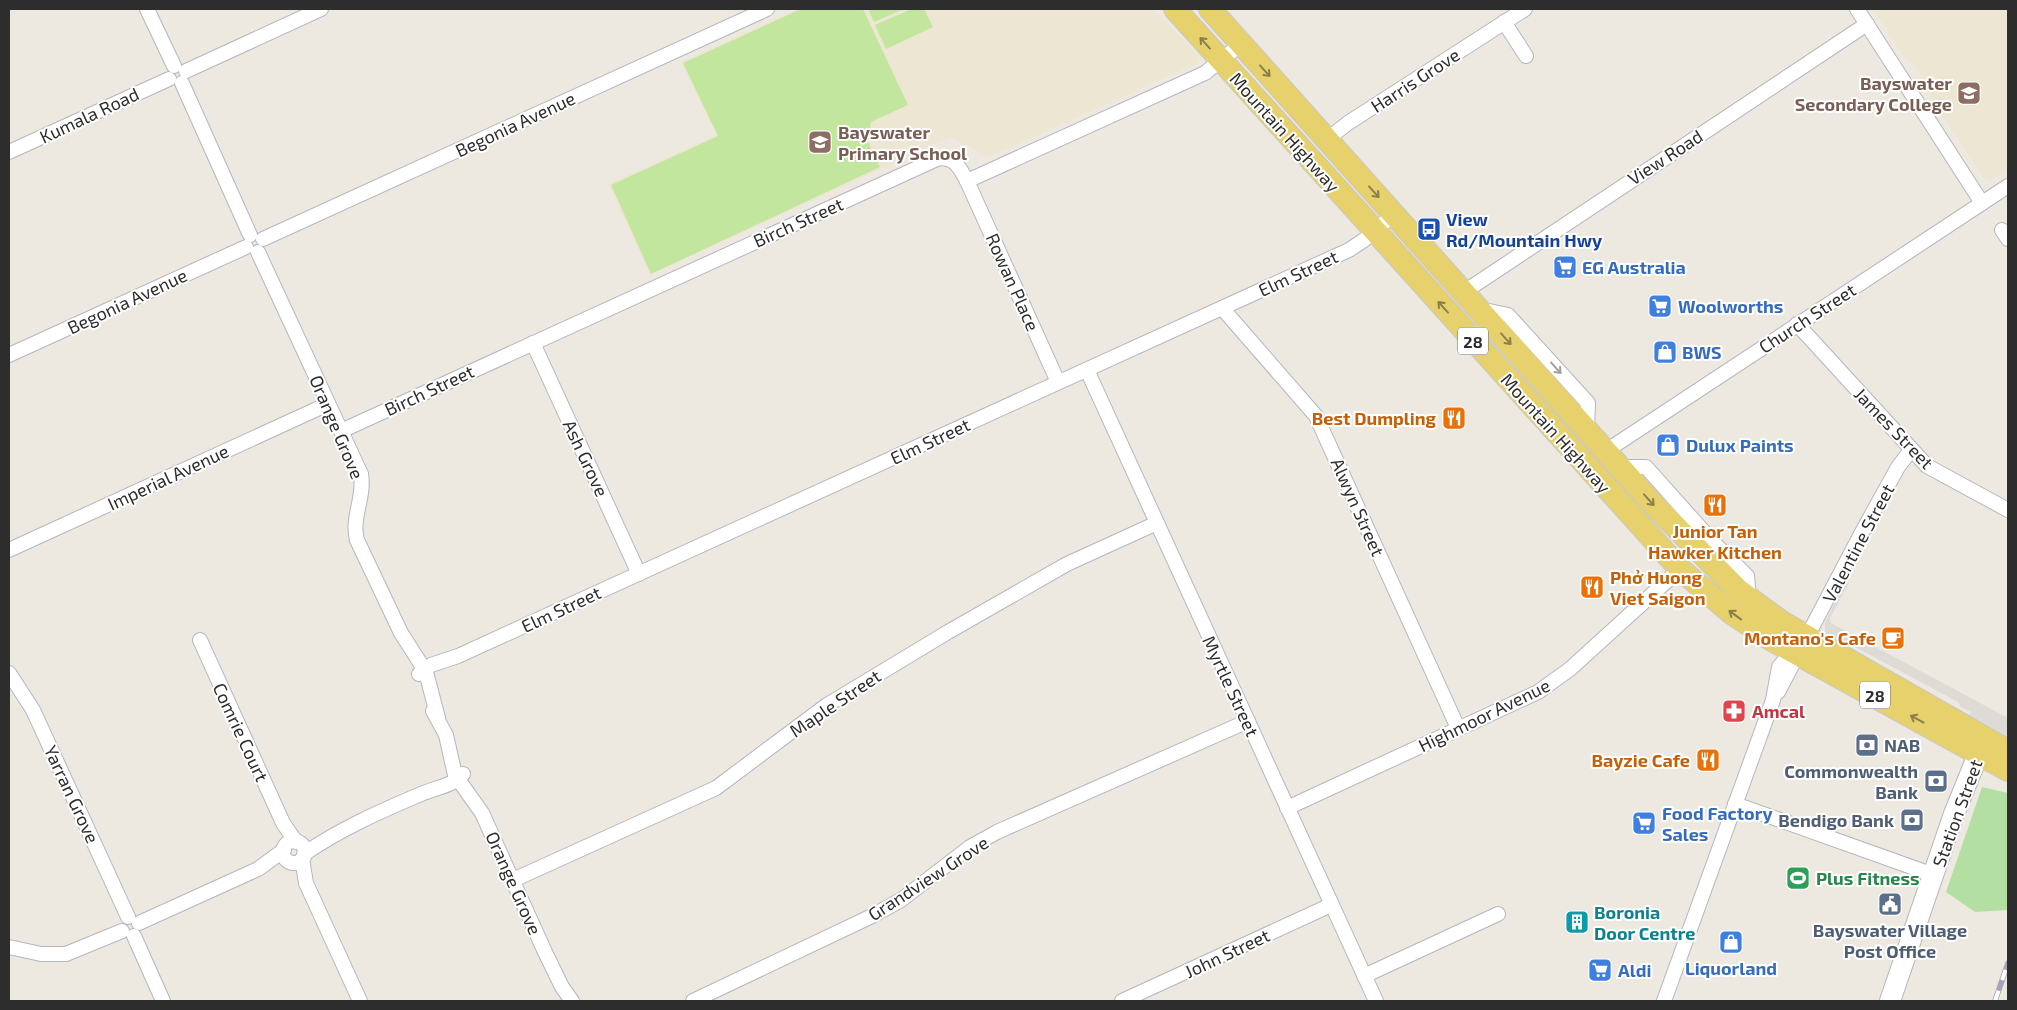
<svg xmlns="http://www.w3.org/2000/svg" width="2017" height="1010" font-family="'Exo 2',sans-serif">
<style>
.education{fill:#ede6d2}
.green{fill:#b3dfa2}
.pitch{fill:#c3e69f}
.plaza{fill:#dedbd7}
.lines{fill:none;stroke-linecap:round;stroke-linejoin:round}
.street-casing{stroke:#b4b6bf;stroke-width:16}
.secondary-casing{stroke:#b4b6bf;stroke-width:22}
.primary-casing{stroke:#c8c8c8;stroke-width:24}
.street{stroke:#fff;stroke-width:14}
.secondary{stroke:#fff;stroke-width:20}
.primary{stroke:#e7d16c;stroke-width:22}
.rail-casing{stroke:#a4a5b6;stroke-width:5.5}
.rail{stroke:#fff;stroke-width:4;stroke-dasharray:11;stroke-linecap:butt}
.oneway{stroke:#8a7f4c}
.oneway2{stroke:#a0a0a0}
.labels{text-anchor:middle;dominant-baseline:central;stroke-width:4;stroke-linejoin:round;paint-order:stroke}
.shield{fill:#fff;stroke:#6c6c6c;stroke-width:1}
.shield-label{font-size:16px;font-weight:bold;fill:#2d2d2d}
.street-label{font-size:18px;fill:#2d2d2d;stroke:#fff}
.education-label{font-size:18px;font-weight:bold;fill:#785e54;stroke:#fff;text-anchor:end}
.transit-label{font-size:18px;font-weight:bold;fill:#164399;stroke:#fff;text-anchor:start}
.shop-label{font-size:18px;font-weight:bold;fill:#366cbe;stroke:#fff;text-anchor:start}
.food-label{font-size:18px;font-weight:bold;fill:#c56008;stroke:#fff;text-anchor:end}
.health-label{font-size:18px;font-weight:bold;fill:#be3a42;stroke:#fff;text-anchor:start}
.service-label{font-size:18px;font-weight:bold;fill:#4e5e75;stroke:#fff;text-anchor:end}
.leisure-label{font-size:18px;font-weight:bold;fill:#27864d;stroke:#fff;text-anchor:start}
.culture-label{font-size:18px;font-weight:bold;fill:#0d838f;stroke:#fff;text-anchor:start}
</style>
<rect width="100%" height="100%" fill="#ede9e1"/>
<!-- education -->
<g class="education">
<polygon points="797,9 1153,9 1199,56 1198,63 989,157 951,137 650,275 608,184 716,135 681,62"/>
<polygon points="1873,9 2008,9 2008,169 1991,180 1984,178 1932,100 1928,86 1915,65 1904,57"/>
</g>
<!-- green -->
<polygon class="green" points="1982,787 2008,793 2008,910 1975,912 1946,892"/>
<!-- pitch -->
<g class="pitch">
<polygon points="801,9 863,9 908,105 871,122 868,142 880,167 651,274 611,185 718,136 683,63"/>
<polygon points="868,9 904,9 874,22"/>
<polygon points="911,9 924,9 933,27 886,49 875,25"/>
</g>
<!-- plaza -->
<polygon class="plaza" points="1845,581 1849,583 1830,618 1831,623 2008,718 2008,737 1979,720 1977,721 1968,716 1971,712 1961,707 1958,702 1842,640 1834,642 1825,634 1825,623"/>
<g class="lines">
<!-- street casing -->
<g class="street-casing">
<g id="street">
<polyline points="147,9 174,66"/>
<polyline points="1857,9 1982,203"/>
<polyline points="1504,22 1526,56"/>
<polyline points="186,71 321,9"/>
<polyline points="182,83 250,235"/>
<polyline points="1326,140 1348,123 1525,9"/>
<polyline points="9,152 169,79"/>
<polyline points="967,181 1058,382"/>
<polyline points="2002,230 2008,239"/>
<polyline points="263,239 767,9"/>
<path d="M258 252 361 474C365 498 351 517 357 540L401 633 426 672 438 718"/>
<polyline points="1464,292 1867,24"/>
<polyline points="1222,308 1316,416 1458,728"/>
<polyline points="1480,309 1508,315 1588,403 1587,429"/>
<polyline points="1797,324 1927,466 2008,510"/>
<polyline points="533,343 639,574"/>
<polyline points="9,355 246,247"/>
<polyline points="1087,370 1376,1001"/>
<path d="M341 431 937 159C954 155 960 168 967 181L1205 73 1241 44"/>
<polyline points="1606,451 2008,186"/>
<polyline points="1620,467 1646,467 1713,542 1747,576 1749,598"/>
<polyline points="9,550 328,404"/>
<polyline points="200,640 283,823 296,842"/>
<polyline points="9,673 33,710 128,917"/>
<polyline points="419,674 431,665 458,656 1349,250 1364,240 1394,214"/>
<polyline points="1778,692 1861,534 1898,467 1911,450"/>
<polyline points="433,711 446,735 455,775 482,813 545,952 562,987 572,1001"/>
<polyline points="1735,804 1934,875"/>
<polyline points="1287,808 1538,692 1570,669 1680,569"/>
<circle cx="294" cy="852" r="11"/>
<path d="M304 854C340 829 381 811 421 794 437 787 451 787 463 774"/>
<polyline points="302,859 306,883 360,1001"/>
<polyline points="513,880 716,788 827,705 948,632 1067,564 1157,523"/>
<polyline points="139,923 258,869 284,850"/>
<polyline points="134,936 163,1001"/>
<polyline points="9,947 41,954 66,954 122,931"/>
<polyline points="1364,976 1498,914"/>
<polyline points="693,1001 872,916 901,900 970,847 997,832 1248,721"/>
<polyline points="1122,1001 1331,905"/>
<polyline points="1664,1001 1773,700 1779,667 1796,646"/>
</g>
</g>
<!-- secondary casing -->
<g class="secondary-casing">
<polyline id="secondary" points="1890,1001 1954,814 1984,740"/>
</g>
<!-- primary casing -->
<g class="primary-casing">
<g id="primary">
<polyline points="1175,9 1680,569 1730,612 1772,640 2008,770"/>
<polyline points="1210,9 1651,502 1738,590 1783,623 2008,751"/>
</g>
</g>
<!-- street -->
<use href="#street" class="street"/>
<!-- secondary -->
<use href="#secondary" class="secondary"/>
<!-- primary -->
<use href="#primary" class="primary"/>
<!-- rail casing -->
<g class="rail-casing">
<polyline id="rail" points="1995,1001 2008,963"/>
</g>
<!-- rail -->
<use href="#rail" class="rail"/>
</g>
<!-- one-way arrows -->
<defs><path id="oneway-shaft" d="M-6 0H5M1.5-3L5.5 0L1.5 3" fill="none" stroke-width="1.6" stroke-linecap="round" stroke-linejoin="round" transform="scale(1.25)"/></defs>
<g class="oneway">
<use href="#oneway-shaft" transform="translate(1205 43) rotate(-132)"/>
<use href="#oneway-shaft" transform="translate(1265 71) rotate(48)"/>
<use href="#oneway-shaft" transform="translate(1374 192) rotate(48)"/>
<use href="#oneway-shaft" transform="translate(1443 307) rotate(-132)"/>
<use href="#oneway-shaft" transform="translate(1506 339) rotate(48)"/>
<use href="#oneway-shaft" transform="translate(1649 500) rotate(48)"/>
<use href="#oneway-shaft" transform="translate(1735 615) rotate(-144)"/>
<use href="#oneway-shaft" transform="translate(1917 719) rotate(-151)"/>
</g>
<use class="oneway2" href="#oneway-shaft" transform="translate(1556 368) rotate(48)"/>
<!-- icons -->
<defs>
<g id="school-square" transform="scale(1.25)"><rect x="-9" y="-9" width="18" height="18" rx="4" fill="#8d6e63" stroke="#fff"/><path d="M0-5L7-2L0 1L-7-2ZM-4 1L0 2.5L4 1V4Q0 6-4 4Z" fill="#fff"/></g>
<g id="bus-square" transform="scale(1.25)"><rect x="-9" y="-9" width="18" height="18" rx="4" fill="#1a4fb4" stroke="#fff"/><path d="M-5-6H5V4H4V6H2V4H-2V6H-4V4H-5ZM-3.5-4V0h7V-4ZM-3.5 1.2v1.5H-2V1.2ZM2 1.2v1.5H3.5V1.2Z" fill="#fff"/></g>
<g id="supermarket-square" transform="scale(1.25)"><rect x="-9" y="-9" width="18" height="18" rx="4" fill="#3f7fe0" stroke="#fff"/><path d="M-6-5.5h2.5l.6 2H6L4.5 2H-2.5L-4.4-4H-6ZM-1.5 3.2a1.3 1.3 0 1 0 .1 0ZM3 3.2a1.3 1.3 0 1 0 .1 0Z" fill="#fff"/></g>
<g id="shop-square" transform="scale(1.25)"><rect x="-9" y="-9" width="18" height="18" rx="4" fill="#3f7fe0" stroke="#fff"/><path d="M-5-2.5h2.3a2.7 3.5 0 0 1 5.4 0H5L5.5 6h-11ZM-1.5-2.5h3a1.5 2.3 0 0 0-3 0Z" fill="#fff"/></g>
<g id="restaurant-square" transform="scale(1.25)"><rect x="-9" y="-9" width="18" height="18" rx="4" fill="#e8710a" stroke="#fff"/><path d="M-5-6h1v4h1v-4h1v4h1v-4h1v5L-1.5 .5V6h-2V.5L-5-1ZM5-6V6H3V1.5H1.5Q1.5-4 5-6Z" fill="#fff"/></g>
<g id="cafe-square" transform="scale(1.25)"><rect x="-9" y="-9" width="18" height="18" rx="4" fill="#e8710a" stroke="#fff"/><path d="M-5.5-4.5H6V0H3Q3 3.5 0 3.5H-2.5Q-5.5 3.5-5.5 0ZM3-3.2v2h1.7v-2ZM-6 4.5H4V6H-6Z" fill="#fff"/></g>
<g id="pharmacy-square" transform="scale(1.25)"><rect x="-9" y="-9" width="18" height="18" rx="4" fill="#e0444e" stroke="#fff"/><path d="M-2-6h4v4h4v4h-4v4h-4v-4h-4v-4h4Z" fill="#fff"/></g>
<g id="bank-square" transform="scale(1.25)"><rect x="-9" y="-9" width="18" height="18" rx="4" fill="#5c6f8a" stroke="#fff"/><path d="M-6-4H6V4H-6ZM0-2.3a2.3 2.3 0 1 0 0 4.6a2.3 2.3 0 1 0 0-4.6Z" fill="#fff"/></g>
<g id="stadium-square" transform="scale(1.25)"><rect x="-9" y="-9" width="18" height="18" rx="4" fill="#2e9e5b" stroke="#fff"/><path d="M0-5a6.5 5 0 1 0 0 10a6.5 5 0 1 0 0-10ZM-3.5-1.8h7v3.6h-7Z" fill="#fff"/></g>
<g id="civic-square" transform="scale(1.25)"><rect x="-9" y="-9" width="18" height="18" rx="4" fill="#5c6f8a" stroke="#fff"/><path d="M-.6-6.5H3V-4.5H.6V-3L4-1V1h2V6H-6V1h2V-1L-.6-3ZM-1.2 2.5V6h2.4V2.5Z" fill="#fff"/></g>
<g id="building-square" transform="scale(1.25)"><rect x="-9" y="-9" width="18" height="18" rx="4" fill="#0f9aa8" stroke="#fff"/><path d="M-4-6H4V6H1V3H-1V6H-4ZM-2.5-4.3h1.7v1.8h-1.7ZM.8-4.3h1.7v1.8H.8ZM-2.5-1h1.7V.8h-1.7ZM.8-1h1.7V.8H.8Z" fill="#fff"/></g>
</defs>
<g fill-rule="evenodd">
<use href="#school-square" x="1969" y="93"/>
<use href="#school-square" x="820" y="142"/>
<use href="#bus-square" x="1429" y="229"/>
<use href="#supermarket-square" x="1565" y="267"/>
<use href="#supermarket-square" x="1660" y="306"/>
<use href="#shop-square" x="1665" y="352"/>
<use href="#restaurant-square" x="1454" y="418"/>
<use href="#shop-square" x="1668" y="445"/>
<use href="#restaurant-square" x="1715" y="505"/>
<use href="#restaurant-square" x="1592" y="587"/>
<use href="#cafe-square" x="1893" y="638"/>
<use href="#pharmacy-square" x="1734" y="711"/>
<use href="#bank-square" x="1867" y="745"/>
<use href="#restaurant-square" x="1708" y="760"/>
<use href="#bank-square" x="1936" y="781"/>
<use href="#bank-square" x="1912" y="820"/>
<use href="#supermarket-square" x="1644" y="823"/>
<use href="#stadium-square" x="1798" y="878"/>
<use href="#civic-square" x="1890" y="904"/>
<use href="#building-square" x="1577" y="922"/>
<use href="#shop-square" x="1731" y="942"/>
<use href="#supermarket-square" x="1600" y="970"/>
</g>
<g class="labels">
<!-- shield labels -->
<g class="shield">
<rect x="1458" y="327.5" width="30" height="27" rx="4"/>
<rect x="1860" y="681.5" width="30" height="27" rx="4"/>
</g>
<g class="shield-label">
<text x="1473" y="341">28</text>
<text x="1875" y="695">28</text>
</g>
<!-- street labels -->
<g class="street-label">
<text transform="translate(1415 80) rotate(-33)">Harris Grove</text>
<text transform="translate(89 115) rotate(-25)">Kumala Road</text>
<text transform="translate(515 124) rotate(-25)">Begonia Avenue</text>
<text transform="translate(1285 132) rotate(48)">Mountain Highway</text>
<text transform="translate(1665 157) rotate(-33)">View Road</text>
<text transform="translate(798 222) rotate(-24)">Birch Street</text>
<text transform="translate(1298 273) rotate(-25)">Elm Street</text>
<text transform="translate(1013 282) rotate(66)">Rowan Place</text>
<text transform="translate(127 301) rotate(-25)">Begonia Avenue</text>
<text transform="translate(1807 318) rotate(-33)">Church Street</text>
<text transform="translate(429 390) rotate(-25)">Birch Street</text>
<text transform="translate(337 427) rotate(67)">Orange Grove</text>
<text transform="translate(1894 428) rotate(46)">James Street</text>
<text transform="translate(1556 433) rotate(48)">Mountain Highway</text>
<text transform="translate(930 441) rotate(-25)">Elm Street</text>
<text transform="translate(586 458) rotate(65)">Ash Grove</text>
<text transform="translate(168 477) rotate(-25)">Imperial Avenue</text>
<text transform="translate(1358 507) rotate(66)">Alwyn Street</text>
<text transform="translate(1858 543) rotate(-62)">Valentine Street</text>
<text transform="translate(561 609) rotate(-25)">Elm Street</text>
<text transform="translate(1231 686) rotate(65)">Myrtle Street</text>
<text transform="translate(835 703) rotate(-34)">Maple Street</text>
<text transform="translate(1484 715) rotate(-26)">Highmoor Avenue</text>
<text transform="translate(241 732) rotate(65)">Comrie Court</text>
<text transform="translate(72 794) rotate(65)">Yarran Grove</text>
<text transform="translate(1957 813) rotate(-70)">Station Street</text>
<text transform="translate(928 878) rotate(-33)">Grandview Grove</text>
<text transform="translate(514 883) rotate(66)">Orange Grove</text>
<text transform="translate(1227 953) rotate(-25)">John Street</text>
</g>
<!-- education labels -->
<g class="education-label">
<text x="1952" y="83">Bayswater<tspan x="1952" dy="21">Secondary College</tspan></text>
<text x="838" y="132" text-anchor="start">Bayswater<tspan x="838" dy="21">Primary School</tspan></text>
</g>
<!-- transit labels -->
<g class="transit-label">
<text x="1446" y="219">View<tspan x="1446" dy="21">Rd/Mountain Hwy</tspan></text>
</g>
<!-- shop labels -->
<g class="shop-label">
<text x="1582" y="267">EG Australia</text>
<text x="1678" y="306">Woolworths</text>
<text x="1682" y="352">BWS</text>
<text x="1686" y="445">Dulux Paints</text>
<text x="1662" y="813">Food Factory<tspan x="1662" dy="21">Sales</tspan></text>
<text x="1731" y="968" text-anchor="middle">Liquorland</text>
<text x="1618" y="970">Aldi</text>
</g>
<!-- food labels -->
<g class="food-label">
<text x="1436" y="418">Best Dumpling</text>
<text x="1715" y="531" text-anchor="middle">Junior Tan<tspan x="1715" dy="21">Hawker Kitchen</tspan></text>
<text x="1610" y="577" text-anchor="start">Phở Huong<tspan x="1610" dy="21">Viet Saigon</tspan></text>
<text x="1876" y="638">Montano's Cafe</text>
<text x="1690" y="760">Bayzie Cafe</text>
</g>
<!-- health labels -->
<g class="health-label">
<text x="1752" y="711">Amcal</text>
</g>
<!-- service labels -->
<g class="service-label">
<text x="1884" y="745" text-anchor="start">NAB</text>
<text x="1918" y="771">Commonwealth<tspan x="1918" dy="21">Bank</tspan></text>
<text x="1894" y="820">Bendigo Bank</text>
<text x="1890" y="930" text-anchor="middle">Bayswater Village<tspan x="1890" dy="21">Post Office</tspan></text>
</g>
<!-- leisure labels -->
<g class="leisure-label">
<text x="1816" y="878">Plus Fitness</text>
</g>
<!-- culture labels -->
<g class="culture-label">
<text x="1594" y="912">Boronia<tspan x="1594" dy="21">Door Centre</tspan></text>
</g>
</g>
<!-- border -->
<rect width="2017" height="1010" fill="none" stroke="#2d2d2d" stroke-width="20"/>
</svg>
